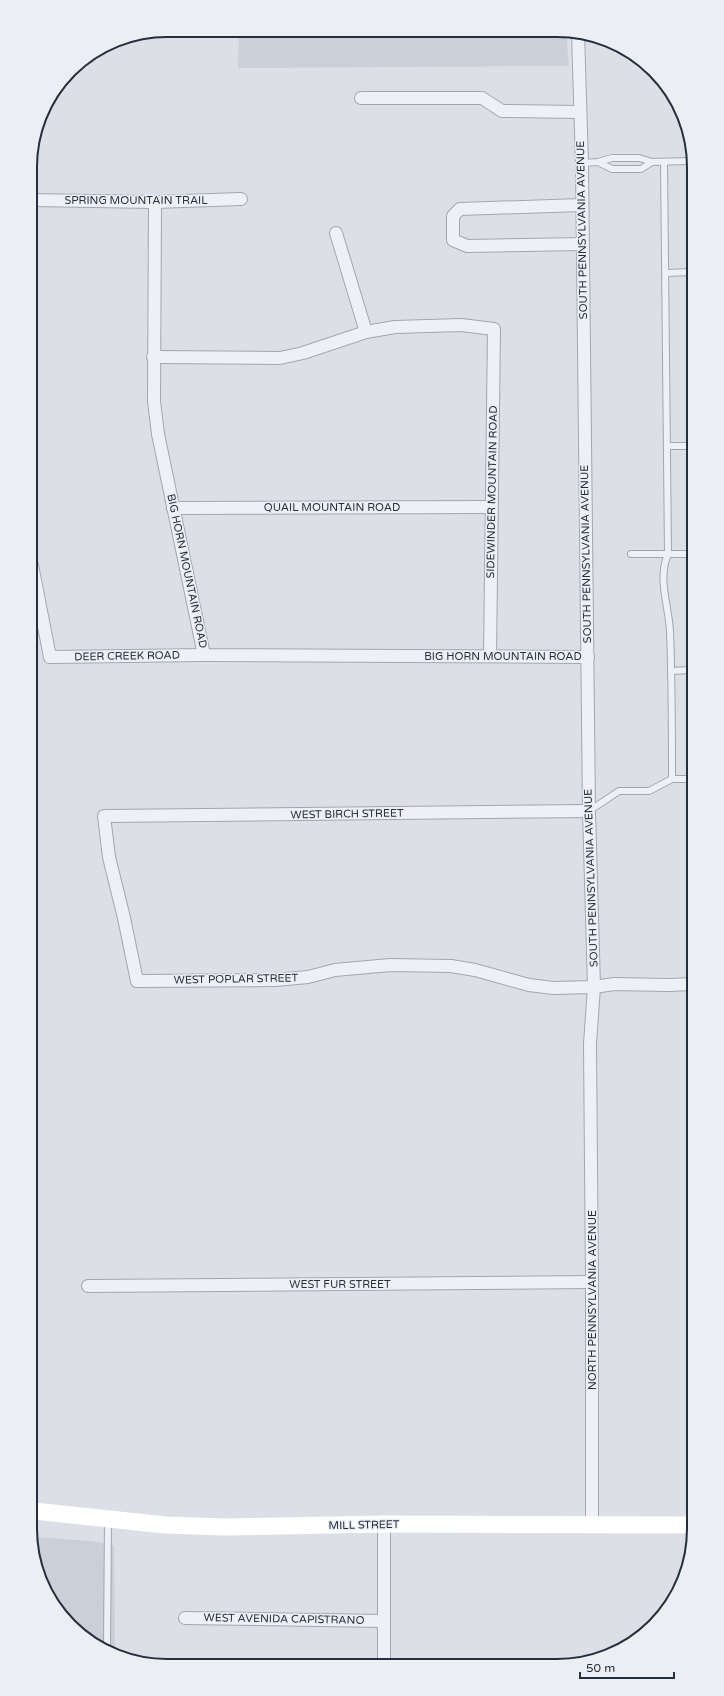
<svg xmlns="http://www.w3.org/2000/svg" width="724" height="1696" font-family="'Varela Round',sans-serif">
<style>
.built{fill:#cacfd8}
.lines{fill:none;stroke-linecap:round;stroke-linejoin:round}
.lane-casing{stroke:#a1a7b0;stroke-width:8}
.street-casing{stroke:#a1a7b0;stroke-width:14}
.lane{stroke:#eef0f5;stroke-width:6}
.street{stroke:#eef0f5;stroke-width:12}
.secondary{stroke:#fff;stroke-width:17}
.labels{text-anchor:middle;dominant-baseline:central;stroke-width:3;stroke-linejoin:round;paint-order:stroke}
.street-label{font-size:11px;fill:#252e3c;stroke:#ebeff4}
.rim{fill:none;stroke:#252e3c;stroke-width:2}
</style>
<rect width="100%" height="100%" fill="#dce0e6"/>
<!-- built -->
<g class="built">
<polygon points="239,30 566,32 569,66 238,68"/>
<polygon points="35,1537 91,1541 114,1545 115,1651 77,1632 48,1598 35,1564"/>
</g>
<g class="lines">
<!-- lane casing -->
<g class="lane-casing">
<g id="lane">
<polyline points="598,162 612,169 641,169 652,162"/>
<polyline points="664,162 668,554 691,554"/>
<polyline points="582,163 598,162 612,158 639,158 652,162 689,161"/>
<polyline points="666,273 690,272"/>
<polyline points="667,446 690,446"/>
<path d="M631 554H668C657 580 669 605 670 632 672 681 672 730 672 779"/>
<polyline points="671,671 691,670"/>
<polyline points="589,811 619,791 649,791 672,779 691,779"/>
<polyline points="107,1647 108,1520"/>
</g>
</g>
<!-- street casing -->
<g class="street-casing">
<g id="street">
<polyline points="578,33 582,163 589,811 594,987 590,1044 592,1282 592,1525"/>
<polyline points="361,98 482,98 502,111 580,112"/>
<polyline points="30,200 155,202 241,199"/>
<polyline points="155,202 154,401 158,434 204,655 588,657"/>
<polyline points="582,205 460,209 453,216 453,240 467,246 583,244"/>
<polyline points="336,233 366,332"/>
<polyline points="153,357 280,358 303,353 366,332 395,327 461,325 494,329 490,656"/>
<polyline points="173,508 491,507"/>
<polyline points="32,565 50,657 204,655"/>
<polyline points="589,811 104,816 109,857 124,918 137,981 275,980 308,977 335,970 390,965 451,966 475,970 529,985 553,988 594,987 614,984 669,985 692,984"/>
<polyline points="88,1286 592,1282"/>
<polyline points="185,1618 383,1621"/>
<polyline points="384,1662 384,1524"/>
</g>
</g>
<!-- lane -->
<use href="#lane" class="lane"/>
<!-- street -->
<use href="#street" class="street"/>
<!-- secondary -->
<polyline class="secondary" points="34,1511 165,1525 225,1527 384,1524 694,1525"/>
</g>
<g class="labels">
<!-- street labels -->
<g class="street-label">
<text x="136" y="200">SPRING MOUNTAIN TRAIL</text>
<text transform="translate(582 230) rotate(-91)">SOUTH PENNSYLVANIA AVENUE</text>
<text transform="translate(492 492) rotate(-89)">SIDEWINDER MOUNTAIN ROAD</text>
<text x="332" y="507">QUAIL MOUNTAIN ROAD</text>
<text transform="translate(586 554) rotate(-91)">SOUTH PENNSYLVANIA AVENUE</text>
<text transform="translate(187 571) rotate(78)">BIG HORN MOUNTAIN ROAD</text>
<text transform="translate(127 656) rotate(-1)">DEER CREEK ROAD</text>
<text x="503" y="656">BIG HORN MOUNTAIN ROAD</text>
<text transform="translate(347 814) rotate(-1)">WEST BIRCH STREET</text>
<text transform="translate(591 878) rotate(-92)">SOUTH PENNSYLVANIA AVENUE</text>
<text transform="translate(236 979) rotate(-1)">WEST POPLAR STREET</text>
<text x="340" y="1284">WEST FUR STREET</text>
<text transform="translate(592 1300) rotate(-90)">NORTH PENNSYLVANIA AVENUE</text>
<text transform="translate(364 1525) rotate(-1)">MILL STREET</text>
<text transform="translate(284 1619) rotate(1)">WEST AVENIDA CAPISTRANO</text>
</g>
</g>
<!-- crop -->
<path d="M0 0H724V1696H0ZM167 37H557A130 130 0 0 1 687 167V1529A130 130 0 0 1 557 1659H167A130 130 0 0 1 37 1529V167A130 130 0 0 1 167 37Z" fill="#ebeff4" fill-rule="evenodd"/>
<path class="rim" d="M167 37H557A130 130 0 0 1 687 167V1529A130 130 0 0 1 557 1659H167A130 130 0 0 1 37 1529V167A130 130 0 0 1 167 37Z"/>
<!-- scale -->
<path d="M580 1672v6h94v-6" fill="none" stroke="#252e3c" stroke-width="2"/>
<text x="586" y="1672" font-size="12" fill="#252e3c" stroke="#ebeff4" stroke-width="3" paint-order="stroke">50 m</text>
</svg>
